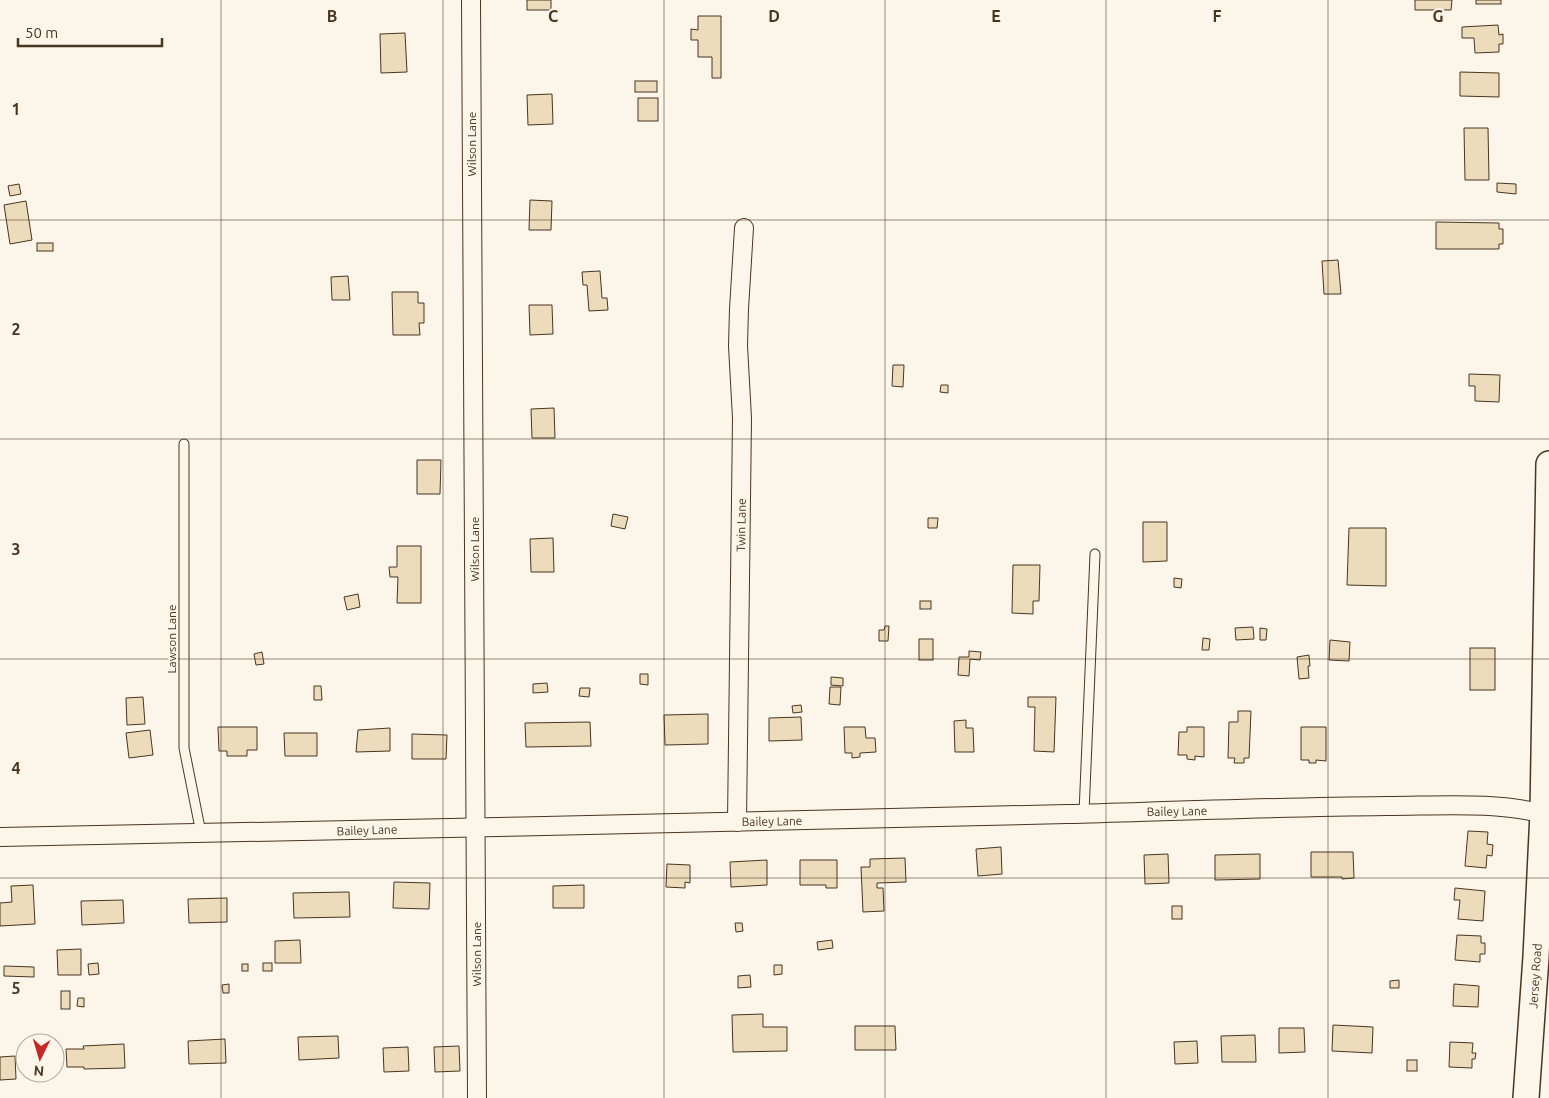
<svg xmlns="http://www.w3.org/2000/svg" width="1549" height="1098" font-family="Ubuntu,sans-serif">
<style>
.building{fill:#ecdcbc;stroke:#4a3520}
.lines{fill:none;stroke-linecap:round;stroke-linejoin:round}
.lane-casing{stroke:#4a3520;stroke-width:11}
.street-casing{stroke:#4a3520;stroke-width:20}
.secondary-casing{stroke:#4a3520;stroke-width:28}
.lane{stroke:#fbf6e9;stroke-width:9}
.street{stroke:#fbf6e9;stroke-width:18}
.secondary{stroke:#fbf6e9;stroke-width:25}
.grid{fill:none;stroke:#4a3520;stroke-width:1;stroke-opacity:0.55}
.labels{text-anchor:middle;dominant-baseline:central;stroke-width:4;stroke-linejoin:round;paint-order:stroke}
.street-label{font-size:12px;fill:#4a3520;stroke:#fbf6e9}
.grid-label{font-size:16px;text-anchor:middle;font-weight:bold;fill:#4a3520;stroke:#fbf6e9;stroke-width:4;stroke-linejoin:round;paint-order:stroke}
</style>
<rect width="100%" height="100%" fill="#fbf6e9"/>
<!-- building -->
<g class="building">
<rect x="527" y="0" width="24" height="10"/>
<polygon points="1415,0 1452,0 1451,10 1415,10"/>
<rect x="1476" y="0" width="25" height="4"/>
<polygon points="698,16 721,16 721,78 712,78 712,57 698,57 698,40 691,40 691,29 698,30"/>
<polygon points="1498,25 1499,35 1503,34 1503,44 1499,44 1499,52 1475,53 1474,38 1462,38 1462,27"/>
<polygon points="405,33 407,72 381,73 380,34"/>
<polygon points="1460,72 1499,73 1499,97 1460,96"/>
<rect x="635" y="81" width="22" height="11"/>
<polygon points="552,94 553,124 528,125 527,95"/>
<rect x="638" y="98" width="20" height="23"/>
<polygon points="1464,128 1488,128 1489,180 1465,180"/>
<polygon points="1497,183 1516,184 1516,194 1497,192"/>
<polygon points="19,184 21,194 10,196 8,186"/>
<polygon points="530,200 552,201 551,230 529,230"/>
<polygon points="26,201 32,240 10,244 4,205"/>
<polygon points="1436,222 1499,223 1499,229 1503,229 1503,244 1499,244 1499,249 1436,249"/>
<rect x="37" y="243" width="16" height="8"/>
<polygon points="1338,260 1341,294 1324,294 1322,261"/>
<polygon points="600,271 602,298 607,298 608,310 589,311 587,285 583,285 582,272"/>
<polygon points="348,276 350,300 332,300 331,277"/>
<polygon points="392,292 418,292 418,303 424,303 424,323 419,323 420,335 393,335"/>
<polygon points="529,305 552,305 553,334 530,335"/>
<polygon points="893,365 904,365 903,387 892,386"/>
<polygon points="1469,374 1500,375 1499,402 1475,401 1475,386 1469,386"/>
<polygon points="941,385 948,385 948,393 940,392"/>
<polygon points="554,408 555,438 532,438 531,409"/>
<polygon points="417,460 441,460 440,494 417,494"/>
<polygon points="613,514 628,517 625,529 611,526"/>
<polygon points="928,518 938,518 937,528 928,528"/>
<polygon points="1143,522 1167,522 1167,561 1143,562"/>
<polygon points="1349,528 1386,528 1386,586 1347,585"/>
<polygon points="553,538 554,572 531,572 530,539"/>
<polygon points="397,546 421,546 421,603 397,603 398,577 390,577 389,567 397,567"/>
<polygon points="1013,565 1040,565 1039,601 1033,601 1033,614 1012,613"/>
<polygon points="1174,578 1182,579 1181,588 1174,587"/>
<polygon points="358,594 360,607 347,610 344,597"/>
<rect x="920" y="601" width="11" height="8"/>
<polygon points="885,626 889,626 888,641 879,641 879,630 884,630"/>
<polygon points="1253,627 1254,639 1236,640 1235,628"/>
<polygon points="1260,628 1267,629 1266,640 1260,640"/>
<polygon points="1203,638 1210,639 1209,650 1202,650"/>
<rect x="919" y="639" width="14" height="21"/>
<polygon points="1330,640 1350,642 1349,661 1329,660"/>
<rect x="1470" y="648" width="25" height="42"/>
<polygon points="969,651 981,652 980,660 970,659 969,676 958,675 959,657 969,657"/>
<polygon points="262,652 264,664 256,665 254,654"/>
<polygon points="1309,655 1310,666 1308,666 1309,678 1299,679 1297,657"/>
<polygon points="640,674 648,674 648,685 640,684"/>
<polygon points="831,677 843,678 843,686 831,685"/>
<polygon points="547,683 548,692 533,693 533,684"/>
<polygon points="314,686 321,686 322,700 314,700"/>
<polygon points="830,687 841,687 840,705 829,704"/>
<polygon points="580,688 590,688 589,697 579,696"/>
<polygon points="143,697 145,724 127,725 126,698"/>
<polygon points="1028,697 1056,697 1054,752 1034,751 1035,707 1028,707"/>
<polygon points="801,705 802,712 793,713 792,706"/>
<polygon points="1238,711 1251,711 1249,758 1244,758 1244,763 1234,763 1235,758 1228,758 1229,722 1238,722"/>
<polygon points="708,714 708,744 665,745 664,715"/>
<polygon points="801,717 802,740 769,741 769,718"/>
<polygon points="966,720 966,728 973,728 974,752 955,752 954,721"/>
<polygon points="590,722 591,746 526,747 525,723"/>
<polygon points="218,727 257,727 257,750 247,750 247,756 227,756 227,751 219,751"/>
<polygon points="844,727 865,727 866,738 875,738 876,752 860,753 860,757 852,758 852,753 845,753"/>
<polygon points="1187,727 1204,727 1204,757 1195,756 1195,760 1187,759 1187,755 1178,755 1179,732 1187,732"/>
<polygon points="1301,727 1326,727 1326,761 1316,760 1316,763 1309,763 1309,760 1301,760"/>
<polygon points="390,728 390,751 356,752 358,730"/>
<polygon points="150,730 153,755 129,758 126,733"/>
<polygon points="284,733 317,733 317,756 285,756"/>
<polygon points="412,734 447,735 446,759 412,759"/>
<polygon points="1468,831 1488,832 1487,844 1493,845 1492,856 1487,855 1486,868 1465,866"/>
<polygon points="1001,847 1002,874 978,876 976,849"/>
<polygon points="1311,852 1353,852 1354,878 1342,879 1342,877 1311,877"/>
<polygon points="1168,854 1169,883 1145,884 1144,855"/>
<polygon points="1260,854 1260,879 1215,880 1215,855"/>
<polygon points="905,858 906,882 877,883 877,888 883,888 884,911 863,912 861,867 870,867 870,859"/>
<polygon points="767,860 767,885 731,887 730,862"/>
<polygon points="800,860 837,860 837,888 826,888 826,885 800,885"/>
<polygon points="667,864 690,865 690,883 685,882 685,888 666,887"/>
<polygon points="394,882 430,883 429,909 393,908"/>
<polygon points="33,885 35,924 0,926 0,903 12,902 11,886"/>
<polygon points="584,885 584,908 553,908 553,886"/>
<polygon points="1455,888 1485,891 1483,921 1458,919 1460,900 1454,900"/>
<polygon points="349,892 350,917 294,918 293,893"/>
<polygon points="227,898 227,922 189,923 188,899"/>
<polygon points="123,900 124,923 82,925 81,901"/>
<rect x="1172" y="906" width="10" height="13"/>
<polygon points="735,923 742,923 743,931 736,932"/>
<polygon points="1457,935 1481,936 1481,943 1485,943 1485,954 1480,954 1480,962 1455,960"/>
<polygon points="300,940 301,963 275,963 275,941"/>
<polygon points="832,940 833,948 818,950 817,942"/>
<polygon points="81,949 81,975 58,975 57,950"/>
<polygon points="98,963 99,974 89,975 88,964"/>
<rect x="263" y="963" width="9" height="8"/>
<rect x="242" y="964" width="6" height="7"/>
<polygon points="774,965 782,965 782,974 774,975"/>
<polygon points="4,966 34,967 34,977 4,976"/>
<polygon points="750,975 751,987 738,988 738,976"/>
<polygon points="1399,980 1399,988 1390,988 1390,981"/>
<polygon points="229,984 229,993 223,993 222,985"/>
<polygon points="1454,984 1479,986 1478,1007 1453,1006"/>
<rect x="61" y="991" width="9" height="18"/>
<polygon points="78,998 84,998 84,1007 77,1006"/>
<polygon points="763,1014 763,1027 787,1027 787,1051 733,1052 732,1015"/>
<polygon points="1333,1025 1373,1027 1372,1053 1332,1051"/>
<polygon points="855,1026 895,1026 896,1050 855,1050"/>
<polygon points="1279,1028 1304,1028 1305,1052 1279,1053"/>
<polygon points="1255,1035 1256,1062 1222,1062 1221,1036"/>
<polygon points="338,1036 339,1058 299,1060 298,1037"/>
<polygon points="225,1039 226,1063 189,1064 188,1041"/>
<polygon points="1197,1041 1198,1063 1175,1064 1174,1042"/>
<polygon points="1450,1042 1473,1043 1472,1053 1476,1053 1475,1059 1472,1059 1472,1068 1449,1067"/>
<polygon points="124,1044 125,1068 84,1069 84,1067 67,1067 66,1049 84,1049 83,1046"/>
<polygon points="459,1046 460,1071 435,1072 434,1047"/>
<polygon points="408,1047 409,1071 384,1072 383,1048"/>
<polygon points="15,1056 16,1079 0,1080 0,1057"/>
<rect x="1407" y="1060" width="10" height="11"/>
</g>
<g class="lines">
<!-- lane casing -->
<g class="lane-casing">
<g id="lane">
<polyline points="184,444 184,748 201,833"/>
<polyline points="1084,813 1095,554"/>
</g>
</g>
<!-- street casing -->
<g class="street-casing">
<g id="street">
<polyline points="471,0 477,1098"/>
<polyline points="737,822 742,418 738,346 739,309 744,228"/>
<path d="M0 837C356 830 711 823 1067 814 1173 811 1280 807 1386 806 1440 806 1496 801 1549 815"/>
</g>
</g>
<!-- secondary casing -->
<g class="secondary-casing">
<polyline id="secondary" points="1526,1098 1536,957 1543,813 1549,464"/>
</g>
<!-- lane -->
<use href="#lane" class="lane"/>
<!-- street -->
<use href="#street" class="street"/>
<!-- secondary -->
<use href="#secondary" class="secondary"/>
</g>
<!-- grid -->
<path class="grid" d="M221 0V1098M443 0V1098M664 0V1098M885 0V1098M1106 0V1098M1328 0V1098M0 220H1549M0 439H1549M0 659H1549M0 878H1549"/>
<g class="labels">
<!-- street labels -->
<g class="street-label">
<text transform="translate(471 144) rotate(-90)">Wilson Lane</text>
<text transform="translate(741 525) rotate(-89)">Twin Lane</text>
<text transform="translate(474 549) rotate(-90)">Wilson Lane</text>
<text transform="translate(171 639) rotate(-90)">Lawson Lane</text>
<text transform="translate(1177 811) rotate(-1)">Bailey Lane</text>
<text transform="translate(772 821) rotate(-1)">Bailey Lane</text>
<text transform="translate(367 830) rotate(-2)">Bailey Lane</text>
<text transform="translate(476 954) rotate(-90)">Wilson Lane</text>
<text transform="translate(1535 976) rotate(-86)">Jersey Road</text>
</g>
</g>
<g class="grid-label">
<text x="332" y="22">B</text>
<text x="553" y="22">C</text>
<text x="774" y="22">D</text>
<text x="996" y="22">E</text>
<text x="1217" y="22">F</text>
<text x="1438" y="22">G</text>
<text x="16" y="115">1</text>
<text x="16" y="335">2</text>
<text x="16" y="555">3</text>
<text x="16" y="774">4</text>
<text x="16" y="994">5</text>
</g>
<!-- north arrow -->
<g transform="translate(40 1058) rotate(185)"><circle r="24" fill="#fbf6e9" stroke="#b4a999"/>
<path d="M0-4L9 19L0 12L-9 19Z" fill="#c62828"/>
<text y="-8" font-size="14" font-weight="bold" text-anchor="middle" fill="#4a3520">N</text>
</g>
<!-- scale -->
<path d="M18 38v8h144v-8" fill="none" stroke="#4a3520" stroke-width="2.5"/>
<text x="25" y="38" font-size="15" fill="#4a3520" stroke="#fbf6e9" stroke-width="4" paint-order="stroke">50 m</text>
</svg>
